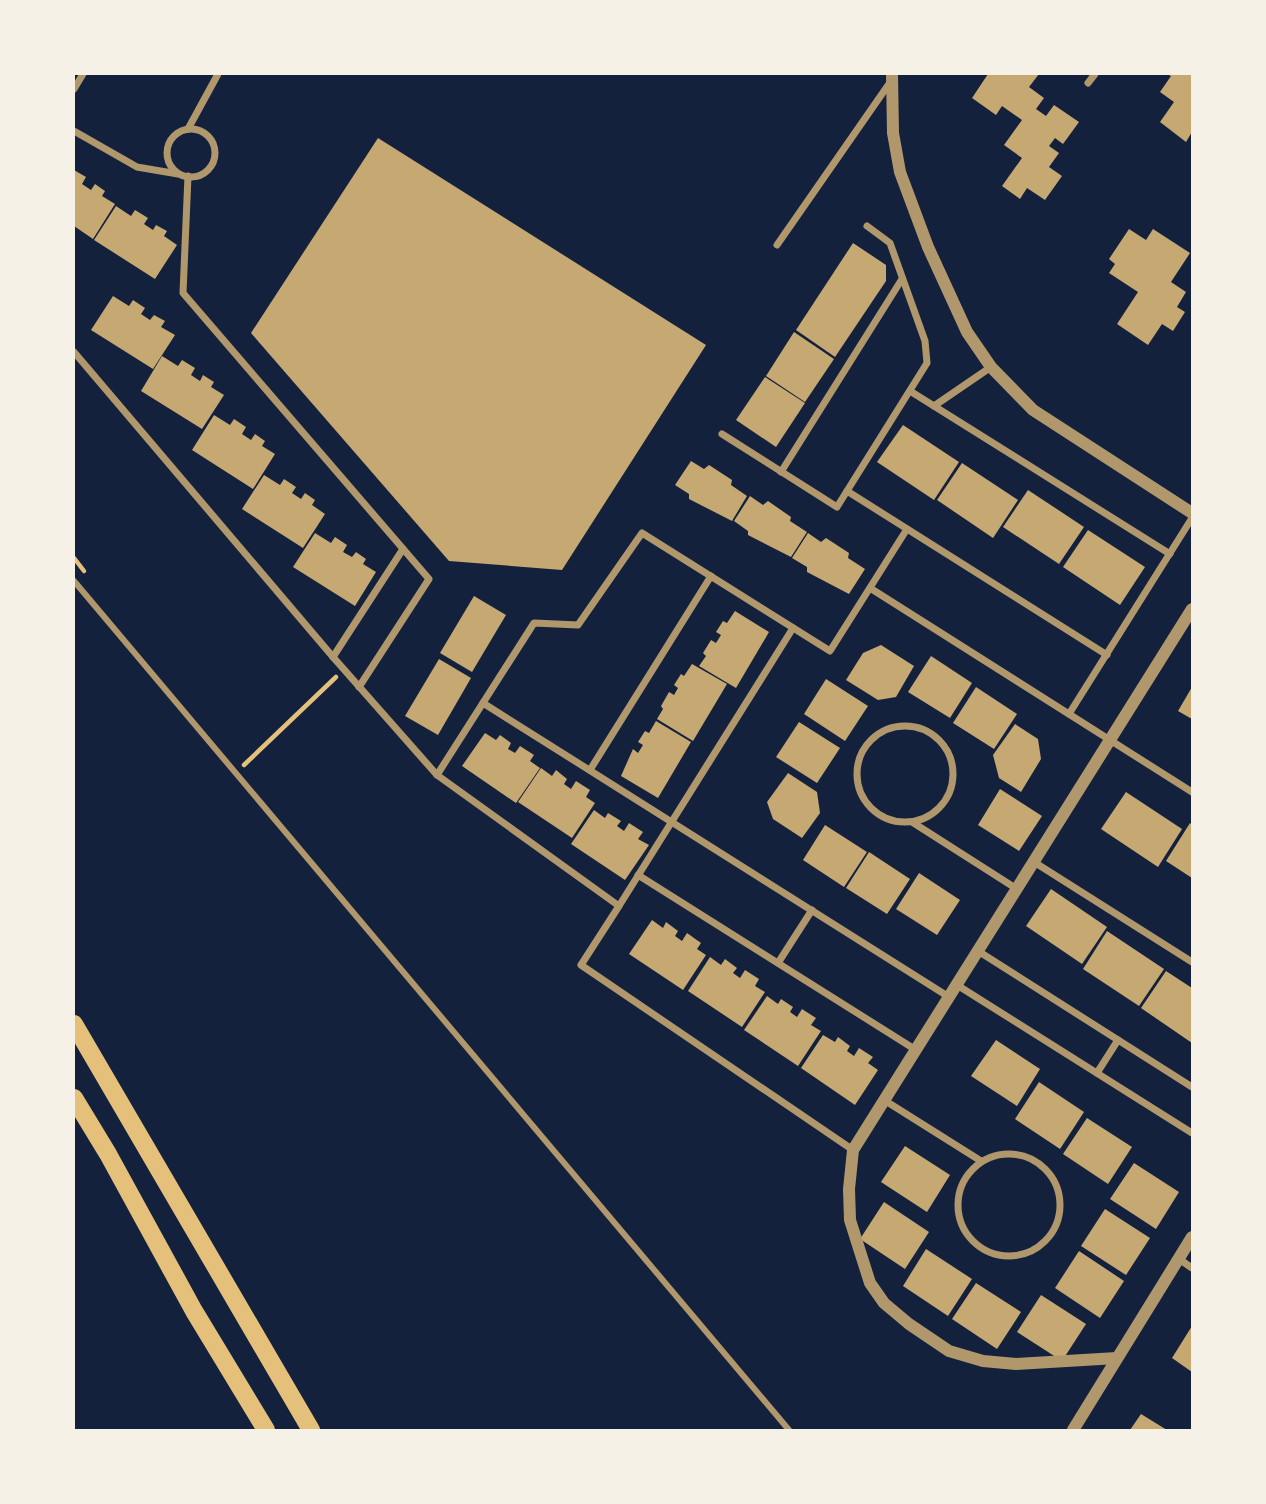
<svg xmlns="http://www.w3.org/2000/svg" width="1266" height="1504" font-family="'Noto Sans',sans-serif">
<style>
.building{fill:#c6a872}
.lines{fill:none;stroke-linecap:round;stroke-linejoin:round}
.path{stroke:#e5c07b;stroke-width:4.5}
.pedestrian{stroke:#b1986c;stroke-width:6}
.minor{stroke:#b1986c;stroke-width:7}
.tertiary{stroke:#b1986c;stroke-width:12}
.trunk{stroke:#e5c07b;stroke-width:18}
</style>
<rect width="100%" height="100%" fill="#14213d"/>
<!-- building -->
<g class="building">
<polygon points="988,74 1039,74 1029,87 1044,98 1036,109 1046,116 1054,105 1079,122 1063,144 1055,138 1049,146 1059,153 1049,167 1062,176 1045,200 1027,188 1020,199 1002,186 1022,158 1004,145 1022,120 1002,106 996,115 972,98"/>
<polygon points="1167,74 1192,74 1192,132 1186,142 1160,122 1174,102 1160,92 1171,76"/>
<polygon points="378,138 706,345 562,570 449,561 251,333"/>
<polygon points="74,170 86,177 82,184 91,190 95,184 105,191 102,196 115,204 93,239 74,226"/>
<polygon points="116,206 131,216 135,210 148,218 144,224 153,230 156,225 167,231 164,236 177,245 155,279 94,240"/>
<polygon points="1129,229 1146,240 1153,229 1190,253 1171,282 1186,292 1177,307 1185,312 1173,331 1162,324 1148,345 1117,324 1138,292 1109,273 1115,264 1109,259"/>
<polygon points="853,243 886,265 886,281 835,357 796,330"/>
<polygon points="113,296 129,306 133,300 145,308 141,314 150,320 154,315 165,321 161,327 175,335 153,369 91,330"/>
<polygon points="794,332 834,359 805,402 766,376"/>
<polygon points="162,356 178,366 182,360 195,368 191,375 200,381 203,375 214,382 211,387 224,395 202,429 141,391"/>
<polygon points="765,377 805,403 776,447 736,420"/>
<polygon points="214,415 230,425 234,419 246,427 242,434 251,440 255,434 265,441 262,446 275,454 253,489 192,450"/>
<polygon points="903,425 959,462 934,500 877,462"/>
<polygon points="691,461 704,469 709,465 732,480 731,485 747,496 732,521 689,499 689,494 675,485"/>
<polygon points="962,463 1018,500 993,538 937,500"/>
<polygon points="264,475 280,485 284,479 296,487 292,493 301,499 305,493 315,500 312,505 325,514 303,548 242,509"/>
<polygon points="1028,490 1084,527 1059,564 1003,527"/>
<polygon points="750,496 763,505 768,501 791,517 790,521 807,532 791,557 748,535 748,531 734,521"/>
<polygon points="1088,530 1145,567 1120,605 1063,567"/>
<polygon points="315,533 331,543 335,537 347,545 343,552 352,557 356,552 366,559 363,564 376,572 355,606 293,567"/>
<polygon points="808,533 821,542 826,538 849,553 848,558 865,569 849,594 807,572 807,567 792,558"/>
<polygon points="474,596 506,615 472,672 440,653"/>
<polygon points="735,611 769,632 736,688 699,666 706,656 703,653 711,640 716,643 721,635 716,632 723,621 727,623"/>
<polygon points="881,645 914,666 896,697 878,700 846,680 863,653"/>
<polygon points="931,656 972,683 950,718 908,692"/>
<polygon points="439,659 471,678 438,735 405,716"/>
<polygon points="692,664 727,684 693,741 657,719 663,709 661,706 669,692 674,695 678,688 674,685 681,674 684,676"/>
<polygon points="826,679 868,706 845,741 804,714"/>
<polygon points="976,687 1017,714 994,749 953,723"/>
<polygon points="1192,687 1192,719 1178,711"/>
<polygon points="656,721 691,742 658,798 621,776 633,749 638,753 643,745 638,742 645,731 649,733"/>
<polygon points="799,722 840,748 817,783 776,757"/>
<polygon points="1015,724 1038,739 1041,759 1021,792 999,778 993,755"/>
<polygon points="485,733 496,740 500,735 511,743 508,749 515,753 520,746 534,755 530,761 540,768 516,803 462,766"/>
<polygon points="541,768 552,776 556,770 567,779 564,784 571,789 576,781 590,790 586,797 595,803 572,838 518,802"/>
<polygon points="788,773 817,792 820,813 802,838 773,819 767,802"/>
<polygon points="1000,789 1042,816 1019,851 978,825"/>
<polygon points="1126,792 1182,829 1158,867 1101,829"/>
<polygon points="594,810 605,818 608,813 621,821 617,826 624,831 629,823 643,832 638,839 649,845 625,880 571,844"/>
<polygon points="1190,823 1192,825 1192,878 1166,861"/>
<polygon points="825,825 867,852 844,887 803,860"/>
<polygon points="869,852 910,879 887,914 846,888"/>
<polygon points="919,873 960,900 937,935 896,909"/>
<polygon points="1051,889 1107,927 1082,964 1026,926"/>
<polygon points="652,920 663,928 666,922 678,931 675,936 682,941 687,933 701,943 697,949 706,955 683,990 629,954"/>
<polygon points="1107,931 1164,969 1139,1006 1083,969"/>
<polygon points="710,957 721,965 725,959 737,968 733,973 740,978 745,970 759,979 755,986 765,992 742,1027 688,991"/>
<polygon points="1166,971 1192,988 1192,1043 1141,1008"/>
<polygon points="767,996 778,1004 781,999 793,1007 790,1012 797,1017 802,1009 816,1018 811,1025 821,1031 798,1066 744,1030"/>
<polygon points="823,1035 835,1042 838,1037 850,1046 847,1051 854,1056 859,1048 873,1057 868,1063 878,1070 855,1105 801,1068"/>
<polygon points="996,1040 1040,1069 1017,1106 971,1076"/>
<polygon points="1039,1082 1084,1112 1060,1149 1015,1119"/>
<polygon points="1087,1118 1132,1147 1108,1184 1063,1154"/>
<polygon points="905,1146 950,1175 927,1212 881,1182"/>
<polygon points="1134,1163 1179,1192 1156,1229 1110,1199"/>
<polygon points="884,1202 929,1232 905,1269 860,1239"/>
<polygon points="1105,1209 1150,1238 1126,1275 1081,1246"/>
<polygon points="926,1249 972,1279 948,1316 903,1286"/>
<polygon points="1079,1251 1124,1281 1100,1318 1055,1288"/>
<polygon points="976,1283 1021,1312 997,1349 952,1319"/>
<polygon points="1041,1295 1086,1324 1062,1361 1017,1332"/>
<polygon points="1192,1326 1192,1372 1172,1358"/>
<polygon points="1141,1414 1167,1430 1130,1430"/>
</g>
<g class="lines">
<!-- path -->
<g class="path">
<polyline points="74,558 84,571"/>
<polyline points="244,765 336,677"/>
</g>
<!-- pedestrian -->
<polyline class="pedestrian" points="74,581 789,1430"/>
<!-- minor -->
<g class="minor">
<polyline points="1088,83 1095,74"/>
<polyline points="74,89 83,74"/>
<polyline points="188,129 218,74"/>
<circle cx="191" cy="153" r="24"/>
<polyline points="74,131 137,167 178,174"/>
<polyline points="188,176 183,293 429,579 359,687"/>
<polyline points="777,245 891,81"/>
<polyline points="74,352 333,657 437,775 619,906 581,965 853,1150"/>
<polyline points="910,391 1170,554"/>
<polyline points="934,406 991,367"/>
<polyline points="722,434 837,507 927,363 925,341 890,243 867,226"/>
<polyline points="781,472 902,279"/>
<polyline points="847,491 1107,655"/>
<polyline points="870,588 1192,792"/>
<polyline points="333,657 403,549"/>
<polyline points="483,703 949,997"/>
<polyline points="1069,714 1192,518"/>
<circle cx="905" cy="774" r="48"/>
<polyline points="590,770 711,576"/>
<polyline points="437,775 534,623 578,625 642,533 830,651 907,529"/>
<polyline points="912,822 1017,889"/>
<polyline points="1034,862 1192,962"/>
<polyline points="638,875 916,1050"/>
<polyline points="619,906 793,628"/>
<polyline points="978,951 1192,1087"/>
<polyline points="778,963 812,910"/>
<polyline points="957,985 1192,1133"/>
<polyline points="1097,1073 1118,1040"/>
<polyline points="884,1100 981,1161"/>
<circle cx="1009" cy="1205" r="51"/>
<polyline points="1179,1259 1192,1268"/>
</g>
<!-- tertiary -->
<g class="tertiary">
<polyline points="892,74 893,133 900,172 928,247 967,332 991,367 1033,410 1192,513"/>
<polyline points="1117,1358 1016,1364 983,1361 949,1351 909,1324 884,1303 870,1283 850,1220 849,1189 853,1150 1192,609"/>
<polyline points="1073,1430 1192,1237"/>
</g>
<!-- trunk -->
<g class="trunk">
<polyline points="74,1024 311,1430"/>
<polyline points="74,1098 108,1154 194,1311 266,1430"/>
</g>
</g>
<!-- border -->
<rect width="1266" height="1504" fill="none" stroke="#f6f1e7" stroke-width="150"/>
</svg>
